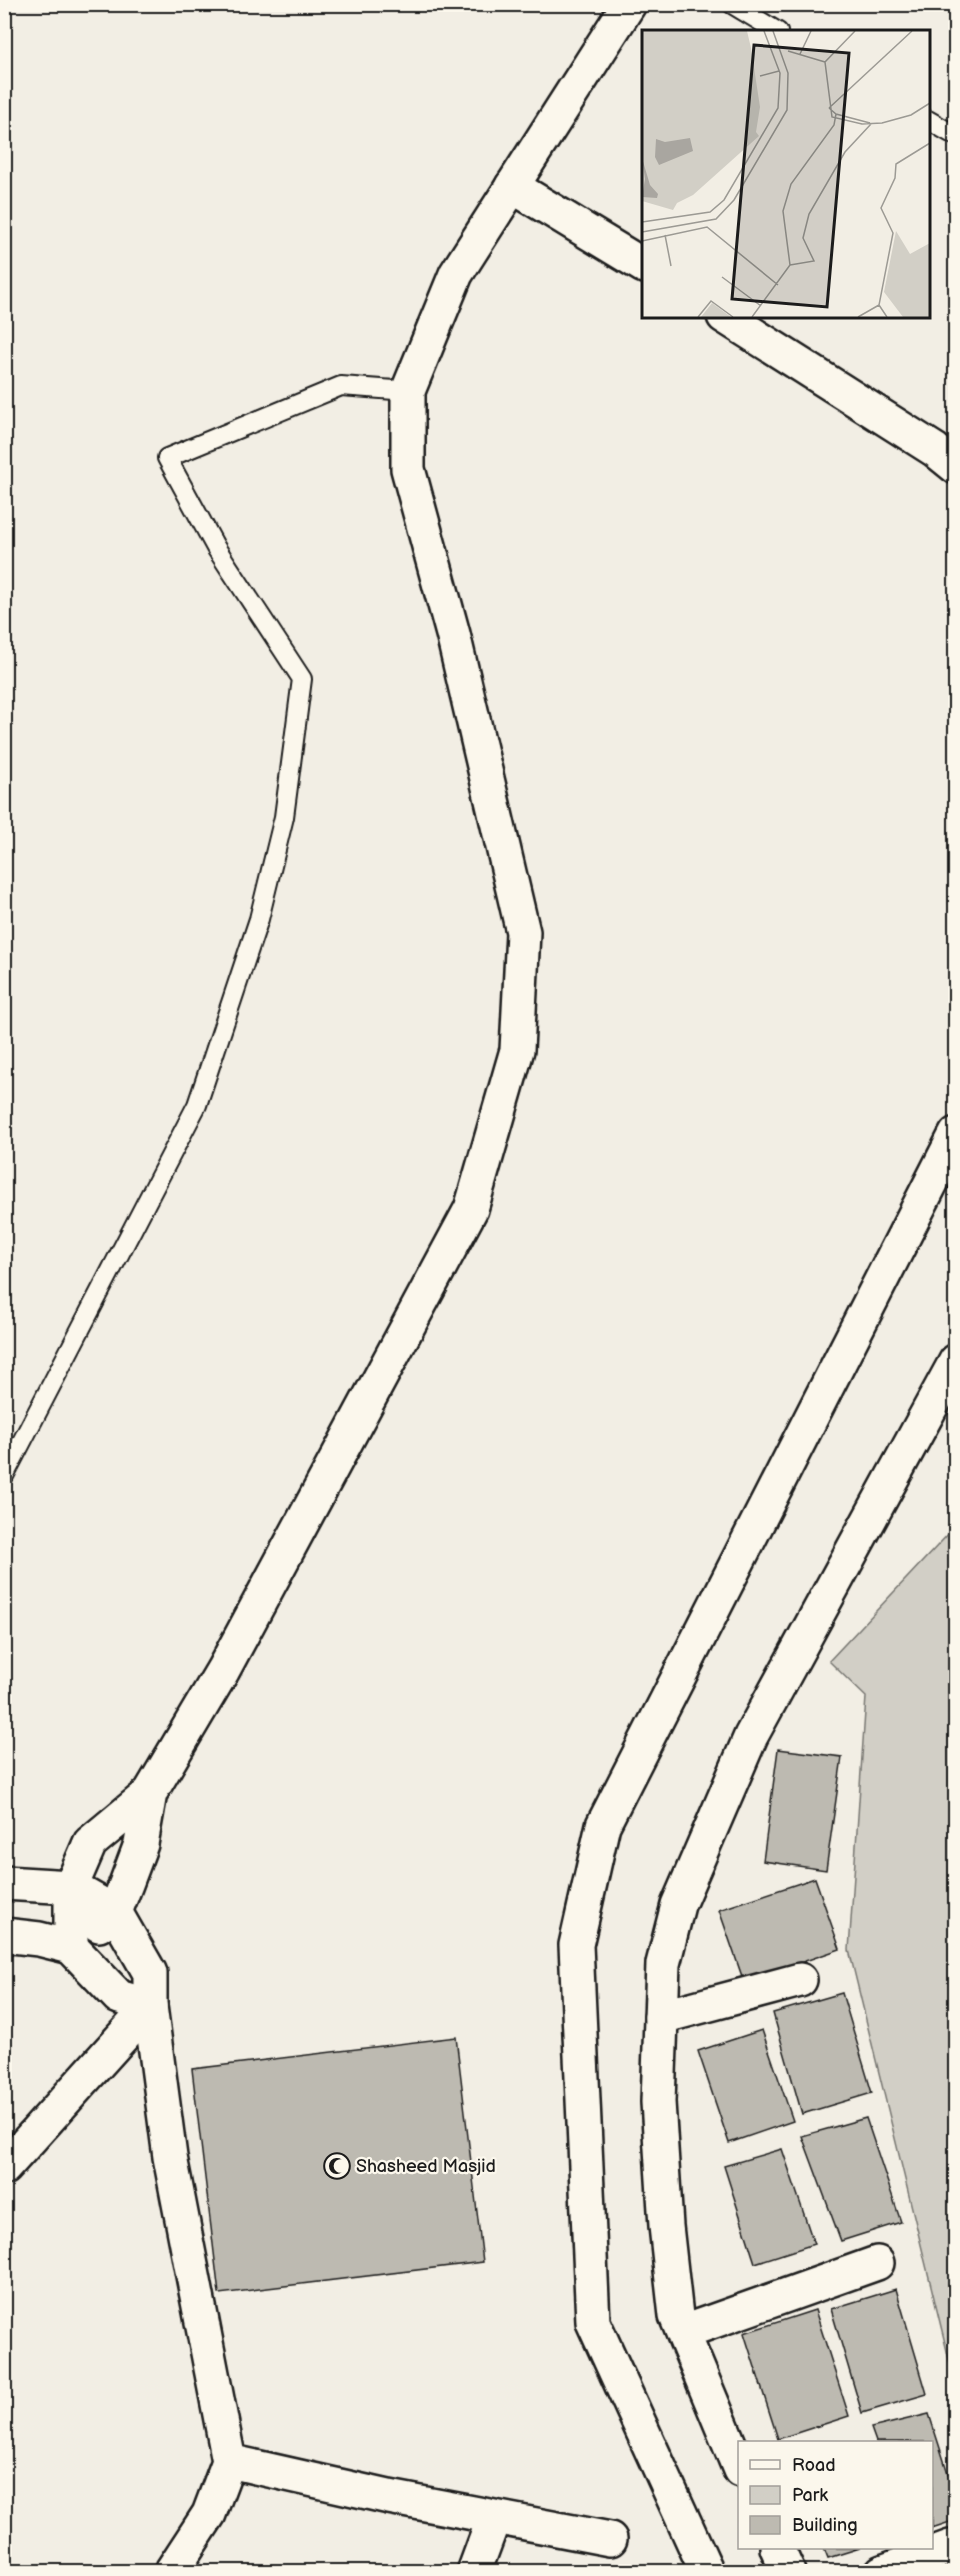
<svg xmlns="http://www.w3.org/2000/svg" width="960" height="2576" font-family="'Balsamiq Sans',sans-serif">
<style>
.green{fill:#d2cfc6;stroke:#777671;stroke-width:1.5}
.building{fill:#bdbab1;stroke:#1c1c1c;stroke-width:1.5}
.lines{fill:none;stroke-linecap:round;stroke-linejoin:round}
.service-casing{stroke:#1c1c1c;stroke-width:22}
.minor-casing{stroke:#1c1c1c;stroke-width:38}
.service{stroke:#fbf7ec;stroke-width:18}
.minor{stroke:#fbf7ec;stroke-width:33}
.labels{text-anchor:middle;dominant-baseline:central;stroke-width:4.5;stroke-linejoin:round;paint-order:stroke}
.poi-label{font-size:18px;fill:#1c1c1c;stroke:#fbf7ec;text-anchor:start}
.inset-road{fill:none;stroke:#9c9a94;stroke-width:1.5}
.view{fill:#1c1c1c;fill-opacity:0.15;stroke:#1c1c1c;stroke-width:3}
.inset-edge{fill:none;stroke:#1c1c1c;stroke-width:3}
</style>
<rect width="100%" height="100%" fill="#f2eee4"/>
<filter id="ink" filterUnits="userSpaceOnUse"><feTurbulence type="fractalNoise" baseFrequency=".0167" numOctaves="2"/><feDisplacementMap in="SourceGraphic" scale="12" xChannelSelector="R" yChannelSelector="G"/><feConvolveMatrix kernelMatrix="1 2 1 2 8 2 1 2 1" color-interpolation-filters="sRGB"/></filter>
<g filter="url(#ink)">
<!-- green -->
<polygon class="green" points="955,1527 955,2384 849,1950 866,1697 829,1661"/>
<!-- building -->
<g class="building">
<polygon points="778,1749 842,1757 826,1870 763,1861"/>
<polygon points="815,1878 840,1949 744,1982 719,1910"/>
<polygon points="842,1993 872,2093 802,2114 773,2013"/>
<polygon points="762,2030 793,2121 729,2143 698,2051"/>
<polygon points="456,2037 483,2262 219,2294 192,2069"/>
<polygon points="866,2118 901,2222 841,2241 802,2136"/>
<polygon points="782,2149 814,2244 755,2263 724,2166"/>
<polygon points="896,2289 927,2394 862,2413 831,2309"/>
<polygon points="815,2310 849,2416 778,2439 744,2333"/>
<polygon points="929,2414 956,2498 956,2520 932,2528 932,2442 876,2442 871,2428"/>
<polygon points="824,2548 860,2548 828,2558"/>
</g>
<g class="lines">
<!-- service casing -->
<g class="service-casing">
<g id="service">
<polyline points="732,4 778,32"/>
<polyline points="928,120 956,136"/>
<polyline points="4,1476 197,1105 259,919 284,817 302,679 216,548 167,458 341,386 408,391"/>
</g>
</g>
<!-- minor casing -->
<g class="minor-casing">
<g id="minor">
<polyline points="512,186 644,266"/>
<polyline points="724,316 935,450 956,467"/>
<polyline points="4,1883 71,1887 115,1912 150,1973 150,2006 170,2157 229,2461 209,2514 171,2572"/>
<polyline points="99,1925 115,1912 126,1884 141,1844 150,1793"/>
<polyline points="4,1935 39,1939 71,1947 119,1997 150,2006"/>
<polyline points="71,1947 71,1887 90,1843 150,1793 223,1670 471,1209 517,1050 523,932 453,634 408,469 408,391 456,274 629,4"/>
<polyline points="661,2017 800,1980"/>
<polyline points="4,2168 150,2006"/>
<polyline points="683,2332 877,2263"/>
<polyline points="229,2461 389,2497 610,2539"/>
<polyline points="740,2470 676,2316 666,2226 658,2102 663,1964 678,1905 751,1736 956,1361"/>
<polyline points="777,2548 788,2572"/>
<polyline points="474,2572 494,2518"/>
<polyline points="707,2572 593,2322 576,1945 603,1825 956,1134"/>
<polyline points="882,2572 950,2547"/>
</g>
</g>
<!-- service -->
<use href="#service" class="service"/>
<!-- minor -->
<use href="#minor" class="minor"/>
</g>
</g>
<!-- icons -->
<defs>
<g id="mosque-ring" transform="scale(1.35)"><circle r="9.5" fill="#fbf7ec" stroke="#1c1c1c" stroke-width="1.5"/><path d="M3.5-4.9A6 6 0 1 0 3.5 4.9A5 5 0 1 1 3.5-4.9Z" fill="#1c1c1c"/></g>
</defs>
<g fill-rule="evenodd">
<use href="#mosque-ring" x="337" y="2166"/>
</g>
<g class="labels">
<!-- poi labels -->
<g class="poi-label">
<text x="356" y="2166">Shasheed Masjid</text>
</g>
</g>
<!-- overview -->
<g transform="translate(642 30)">
<rect width="288" height="288" fill="#f2eee4"/>
<path d="M0 1H105L109 18 118 77 114 102 117 106 51 165 35 173 31 180 0 171ZM254 201 268 224 288 213V287H261L242 262ZM70 273 89 287H59Z" fill="#d2cfc6"/>
<path d="M48 108 51 121 17 135 13 127 14 109 23 112ZM0 128 8 155 16 164 15 168 0 167 3 149Z" fill="#a9a6a0"/>
<path class="inset-road" d="M213 1 183 32 190 87 220 94 240 93 269 85 288 73M146 21 183 32M158 24 169 1M118 46 137 41M187 78 270 1M187 78 194 84 228 93M0 192 68 182 82 170 136 78 138 43 122 1M0 202 74 189 92 170 145 80 146 43 131 1M23 205 29 236M0 211 65 197 136 255M148 235 172 231 161 208 167 184 203 122 229 94M80 247 119 276M56 287 69 271 91 287M110 287 148 235 141 181 149 154 192 95 194 84M216 287 237 275M245 287 237 275 251 203 239 178 253 148 254 134 288 113"/>
<path class="view" d="M112 15 207 23 185 277 90 269Z"/>
<rect width="288" height="288" class="inset-edge"/>
</g>
<!-- margin -->
<rect width="960" height="2576" fill="none" stroke="#fbf7ec" stroke-width="24"/>
<rect x="12" y="12" width="936" height="2552" fill="none" stroke="#1c1c1c" stroke-width="2" filter="url(#ink)"/>
<!-- legend -->
<rect x="738" y="2441" width="195" height="108" fill="#fbf7ec" stroke="#a29f99" stroke-width="1.5"/>
<rect x="750" y="2460" width="30" height="9" fill="#fbf7ec" stroke="#a29f99" stroke-width="1.5"/>
<text x="792" y="2471" font-size="18" fill="#1c1c1c">Road</text>
<rect x="750" y="2486" width="30" height="18" fill="#d2cfc6" stroke="#a29f99" stroke-width="1.5"/>
<text x="792" y="2501" font-size="18" fill="#1c1c1c">Park</text>
<rect x="750" y="2516" width="30" height="18" fill="#bdbab1" stroke="#a29f99" stroke-width="1.5"/>
<text x="792" y="2531" font-size="18" fill="#1c1c1c">Building</text>
</svg>
